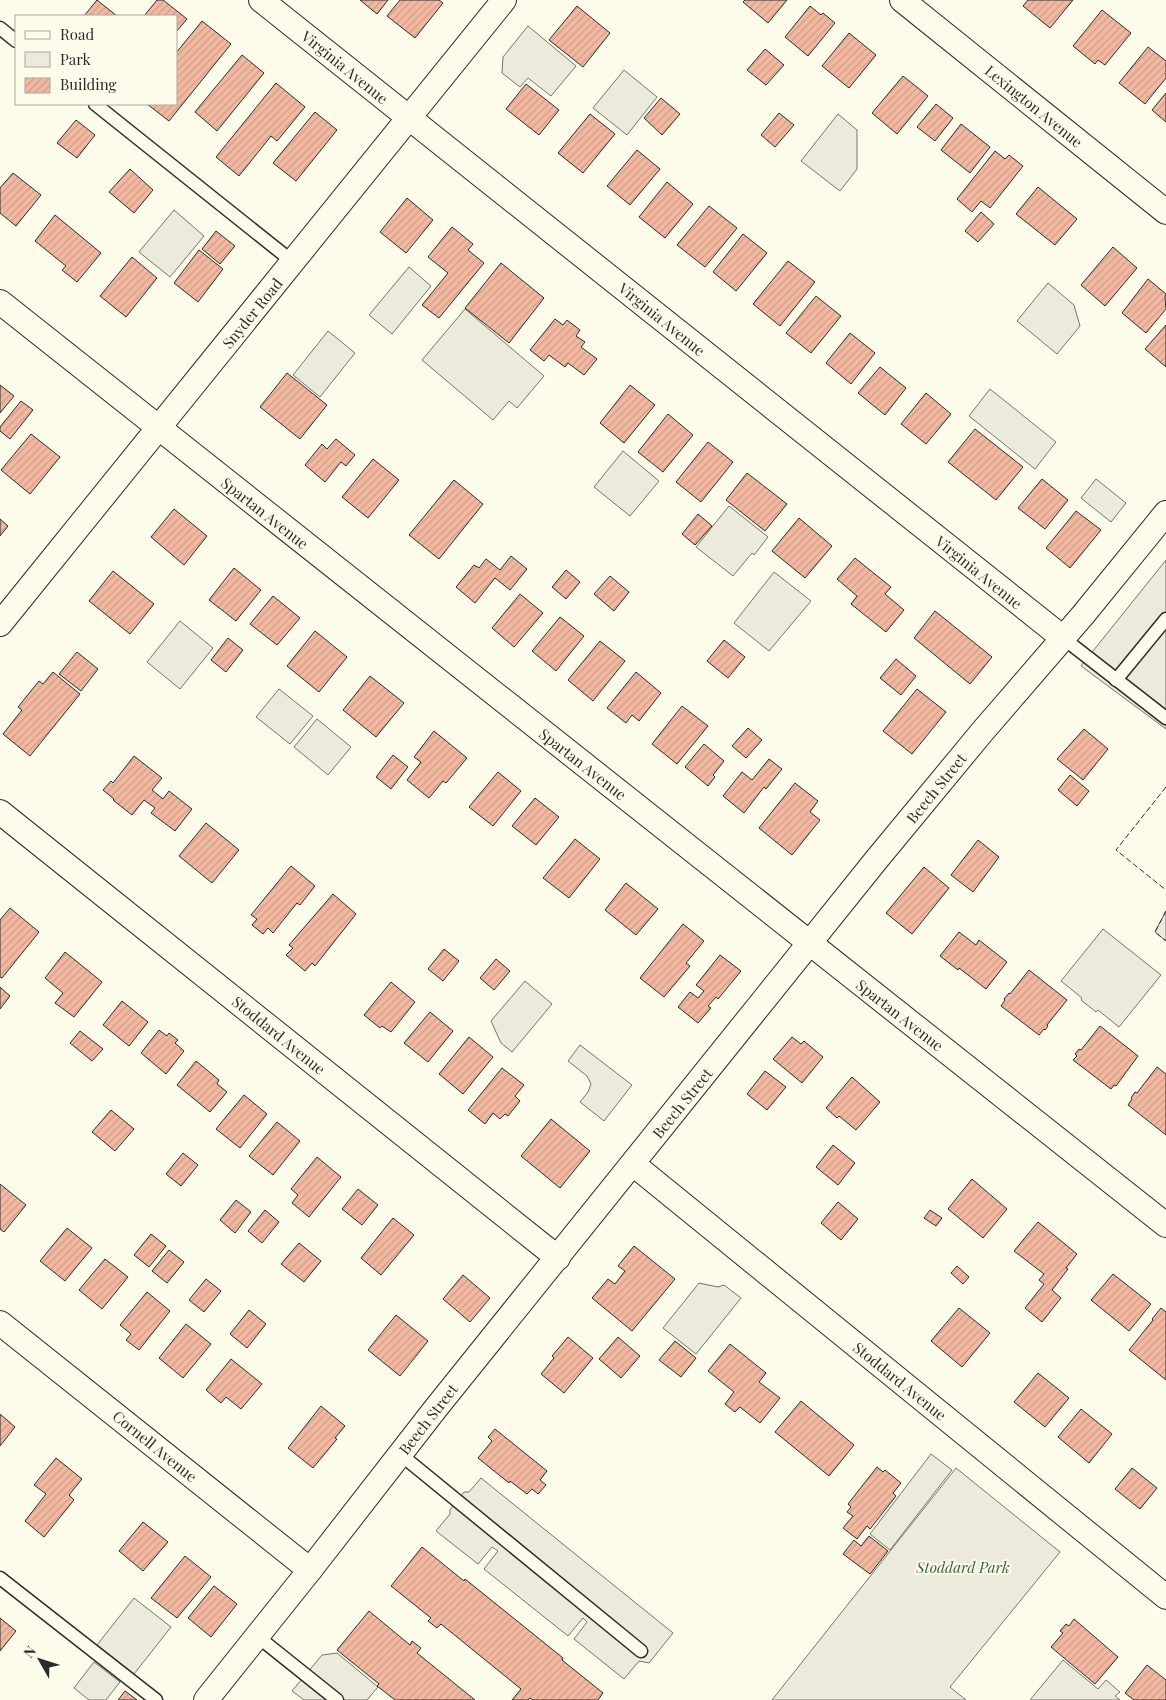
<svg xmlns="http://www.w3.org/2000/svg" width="1166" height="1700" font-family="'Playfair Display',serif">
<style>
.park{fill:#ecebdb;stroke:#74746e}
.parking{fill:#eceadb;stroke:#74746e}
.building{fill:url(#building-hatch);stroke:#2b2b2b}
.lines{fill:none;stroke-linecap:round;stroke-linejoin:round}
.service-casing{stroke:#2b2b2b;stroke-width:15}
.minor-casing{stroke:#2b2b2b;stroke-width:26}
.service{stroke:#fdfbea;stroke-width:12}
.minor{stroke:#fdfbea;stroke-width:24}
.fence{stroke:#2b2b2b;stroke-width:1;stroke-dasharray:6 2.5;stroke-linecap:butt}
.labels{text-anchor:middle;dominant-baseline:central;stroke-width:4;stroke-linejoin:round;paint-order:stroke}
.street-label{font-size:15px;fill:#2b2b2b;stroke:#fdfbea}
.park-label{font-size:15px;font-style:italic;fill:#34623c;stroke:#fdfbea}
</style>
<defs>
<pattern id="building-hatch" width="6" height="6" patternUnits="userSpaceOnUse" patternTransform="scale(1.25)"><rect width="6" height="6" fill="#f2b8a0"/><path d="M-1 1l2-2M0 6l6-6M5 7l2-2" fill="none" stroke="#d09e8a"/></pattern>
</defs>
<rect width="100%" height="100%" fill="#fdfbea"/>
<!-- park -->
<g class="park">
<polygon points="1166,911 1166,941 1155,932"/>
<polygon points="956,1468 1060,1552 950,1687 966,1700 772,1700"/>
</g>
<!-- parking -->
<g class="parking">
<polygon points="528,26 576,66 551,96 528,78 520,87 502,73 503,57"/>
<polygon points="624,70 657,97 627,135 593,108"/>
<polygon points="838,114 857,130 857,169 840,191 801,161"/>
<polygon points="174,210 204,236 170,277 139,252"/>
<polygon points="409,267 431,286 392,334 369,315"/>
<polygon points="1048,283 1074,305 1080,326 1057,354 1017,321"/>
<polygon points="465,309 544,376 517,408 509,401 493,420 422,360"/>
<polygon points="328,331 355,353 320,397 293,375"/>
<polygon points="990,389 1056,442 1035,469 969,416"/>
<polygon points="623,451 659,481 630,516 594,487"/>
<polygon points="1096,479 1126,503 1111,522 1081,498"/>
<polygon points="729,506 768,537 754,555 752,553 733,576 696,547"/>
<polygon points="1166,560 1166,729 1081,666"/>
<polygon points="774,572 811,601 769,651 734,623"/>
<polygon points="180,621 213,648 180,689 147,662"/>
<polygon points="279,689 313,716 290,744 256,717"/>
<polygon points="317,719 351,747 328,775 294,747"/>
<polygon points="1103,929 1161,975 1119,1027 1098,1010 1096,1012 1081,1000 1082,998 1061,981"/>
<polygon points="525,981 552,1004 512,1052 501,1043 491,1021"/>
<polygon points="580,1045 632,1085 604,1121 580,1102 588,1092 591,1084 587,1076 568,1061"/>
<polygon points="699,1283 718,1287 724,1285 741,1298 696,1354 663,1328"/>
<polygon points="931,1454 952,1470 890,1550 870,1534"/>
<polygon points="481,1478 673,1633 649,1663 639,1661 624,1679 574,1639 587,1622 583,1618 568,1636 484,1569 498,1551 492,1547 478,1564 436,1531 450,1514 450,1510 464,1492 469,1492"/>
<polygon points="134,1598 171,1627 134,1674 97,1645"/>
<polygon points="337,1653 378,1687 367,1700 304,1700 292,1691 322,1655"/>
<polygon points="1063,1660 1098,1689 1106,1680 1120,1692 1115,1696 1120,1700 1030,1700"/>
<polygon points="94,1662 120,1682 106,1700 89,1700 74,1688"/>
</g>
<!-- building -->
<g class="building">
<polygon points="97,0 117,16 84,16"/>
<polygon points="157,0 163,0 187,19 176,32 176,16 144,16"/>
<polygon points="360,0 388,0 377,14"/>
<polygon points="400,0 439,0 443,3 415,38 387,16"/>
<polygon points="745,0 787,0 768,23 743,2"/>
<polygon points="1028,0 1073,0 1050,28 1023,6"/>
<polygon points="577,6 610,33 583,67 549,40"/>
<polygon points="810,6 821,15 823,13 835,23 808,56 785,37"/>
<polygon points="1102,10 1131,33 1105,65 1098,60 1095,64 1073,46"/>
<polygon points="202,21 231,44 169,121 147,104 176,104 176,53"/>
<polygon points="849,33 876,55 849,88 822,66"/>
<polygon points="1148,47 1166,61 1166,78 1145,104 1119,83"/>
<polygon points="765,49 784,65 766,85 747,70"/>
<polygon points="242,55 264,73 217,131 195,112"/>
<polygon points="903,76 928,96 897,134 872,113"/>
<polygon points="276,83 305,107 277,141 271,136 239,176 216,157"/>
<polygon points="526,84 559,110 539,135 506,109"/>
<polygon points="1166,93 1166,122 1152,110"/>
<polygon points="661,98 680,114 662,135 644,118"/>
<polygon points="936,104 953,118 935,141 917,127"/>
<polygon points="315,112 337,130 296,181 273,163"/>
<polygon points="779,113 794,125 775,147 761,135"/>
<polygon points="590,114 615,134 583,173 558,153"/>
<polygon points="76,120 95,135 77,158 57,143"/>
<polygon points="961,124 990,147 970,173 941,150"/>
<polygon points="637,150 660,169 630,205 607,186"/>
<polygon points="995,151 1005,159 1009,155 1023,166 990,208 981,201 972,212 957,199"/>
<polygon points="130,169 153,190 134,213 109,192"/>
<polygon points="13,173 41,195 16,226 0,213 0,188"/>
<polygon points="667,182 693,204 665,238 639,217"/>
<polygon points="1038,187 1077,219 1055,245 1016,214"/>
<polygon points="407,198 433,220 406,253 380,232"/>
<polygon points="709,206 737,228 705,267 677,245"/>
<polygon points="981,212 994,224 978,242 965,231"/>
<polygon points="55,215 101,253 77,282 62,270 66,266 35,241"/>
<polygon points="452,227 473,244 468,250 484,263 439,318 422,305 448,273 428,257"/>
<polygon points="216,231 235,246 220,264 202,249"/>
<polygon points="743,234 767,253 736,291 713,272"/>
<polygon points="1113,247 1137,268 1105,306 1081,285"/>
<polygon points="199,250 223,269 198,302 174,283"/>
<polygon points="132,257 157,278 126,317 100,296"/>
<polygon points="788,261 815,282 780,326 753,304"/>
<polygon points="501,263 544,298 509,343 465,308"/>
<polygon points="1148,279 1166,294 1165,297 1166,309 1146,333 1122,313"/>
<polygon points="816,296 841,316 811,353 786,333"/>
<polygon points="555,319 563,325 567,320 580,330 576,336 585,342 581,347 597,359 584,375 568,363 565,367 549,355 544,361 530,350"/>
<polygon points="1166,325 1166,367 1145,349"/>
<polygon points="850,333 875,353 851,384 826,363"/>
<polygon points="880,367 906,388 885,415 858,393"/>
<polygon points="287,373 327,405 300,439 260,407"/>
<polygon points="0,385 14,396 0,413"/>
<polygon points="630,385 655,405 624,443 600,423"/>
<polygon points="926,393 951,414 926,444 901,424"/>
<polygon points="21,401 33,410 10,439 0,431 0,427"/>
<polygon points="668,414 693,435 663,472 638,452"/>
<polygon points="975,429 1023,467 996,500 948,462"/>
<polygon points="31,434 60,457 30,494 1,470"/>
<polygon points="336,439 355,455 346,466 341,462 325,482 305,465 322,444 327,449"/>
<polygon points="708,442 733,462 701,502 676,482"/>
<polygon points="373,459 399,480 368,518 342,497"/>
<polygon points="747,473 787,504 765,531 726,500"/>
<polygon points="1042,479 1068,500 1045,529 1018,508"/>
<polygon points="454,480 483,504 439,559 409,535"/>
<polygon points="174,509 207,536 184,565 151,537"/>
<polygon points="1076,511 1101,530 1070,568 1046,548"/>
<polygon points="698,514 712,526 695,545 682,534"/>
<polygon points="799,518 832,546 805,578 772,551"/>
<polygon points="0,519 8,526 0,536"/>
<polygon points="511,556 527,569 510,590 495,578 475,603 456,587 474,565 479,568 486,559 500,570"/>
<polygon points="855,558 891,587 885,594 904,610 886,632 851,604 857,596 837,579"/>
<polygon points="234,568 261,590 236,621 209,600"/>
<polygon points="566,570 580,582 566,599 552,587"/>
<polygon points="113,571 154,604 130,634 89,601"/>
<polygon points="610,576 629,592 614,611 594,594"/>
<polygon points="520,594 543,613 514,647 492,628"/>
<polygon points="273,596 300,618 277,645 250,624"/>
<polygon points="935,611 992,657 970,684 914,638"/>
<polygon points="560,617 584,636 556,671 532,651"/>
<polygon points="315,631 347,657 319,692 287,666"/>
<polygon points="228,638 243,650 226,672 211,660"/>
<polygon points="724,640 745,657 728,678 707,661"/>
<polygon points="600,641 625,661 593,701 568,680"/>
<polygon points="77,652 98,669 81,691 59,674"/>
<polygon points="896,659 916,676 901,695 880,678"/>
<polygon points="53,672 80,694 30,756 3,734 22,710 18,707 39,681 43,684"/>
<polygon points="636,672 661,693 639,721 632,715 626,723 607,708"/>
<polygon points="370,676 404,703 376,737 343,710"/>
<polygon points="917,689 946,712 912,754 883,731"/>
<polygon points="682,706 708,726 677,764 652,744"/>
<polygon points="748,728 762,740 746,758 732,746"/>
<polygon points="1084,729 1108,749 1083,780 1057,759"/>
<polygon points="434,731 467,758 446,783 443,781 429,798 407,780 421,762 414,757"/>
<polygon points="704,744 724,761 713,775 715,777 708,786 685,767"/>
<polygon points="393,755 408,767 391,789 376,777"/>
<polygon points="134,756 162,778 152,790 163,799 169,791 192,809 175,831 151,813 155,808 144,800 132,815 113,800 114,799 103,790 111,781 113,783"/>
<polygon points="769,759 782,769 766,789 764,787 744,813 723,796 742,772 752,780"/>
<polygon points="498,772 521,791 493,826 469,807"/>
<polygon points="1070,775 1089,791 1077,806 1058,790"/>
<polygon points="795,783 818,801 810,812 820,820 792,855 759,828"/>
<polygon points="535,798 559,817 536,845 512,826"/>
<polygon points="206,823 239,850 212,883 179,856"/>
<polygon points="575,839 600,859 569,898 543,878"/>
<polygon points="978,840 999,857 973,892 951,875"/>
<polygon points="291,866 315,886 300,905 297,903 273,933 268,928 263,934 252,925 257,919 251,915"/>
<polygon points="924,867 949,888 912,934 886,913"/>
<polygon points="626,883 658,909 636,935 605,910"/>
<polygon points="333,894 356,914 315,966 312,963 305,971 286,955 293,948 289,945"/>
<polygon points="10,908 39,932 2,978 0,977 0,920"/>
<polygon points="683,924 704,941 686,963 690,966 664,997 640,978"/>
<polygon points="959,932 976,945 979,940 1007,962 986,989 959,968 958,970 940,956"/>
<polygon points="444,949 459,961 443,981 428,969"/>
<polygon points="65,952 102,982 74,1017 55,1003 63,993 45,978"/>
<polygon points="720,955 741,971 718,999 716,997 708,1006 711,1008 698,1023 678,1007 690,992 698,998 704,991 696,985"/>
<polygon points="496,959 510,971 494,990 480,978"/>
<polygon points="1029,970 1067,1000 1047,1025 1048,1026 1045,1030 1044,1029 1039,1035 1001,1006 1005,1000 1004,999 1009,993 1010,994"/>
<polygon points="391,982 415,1002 391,1032 382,1026 380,1028 364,1015"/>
<polygon points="0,987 10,996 0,1009"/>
<polygon points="122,1001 148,1022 129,1046 103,1025"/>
<polygon points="430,1012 453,1031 428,1062 404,1043"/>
<polygon points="1100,1026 1138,1056 1116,1086 1114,1085 1111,1089 1073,1060 1077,1056 1075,1054 1079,1049 1081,1050"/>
<polygon points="159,1030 167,1036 169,1033 178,1040 175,1043 184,1051 166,1074 141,1053"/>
<polygon points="80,1031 103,1049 92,1061 70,1043"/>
<polygon points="469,1037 493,1057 463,1094 439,1074"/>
<polygon points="792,1037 801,1044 804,1041 823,1057 802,1083 773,1059"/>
<polygon points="196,1061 219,1080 217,1084 227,1092 210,1112 177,1085"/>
<polygon points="1157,1067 1166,1074 1166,1135 1128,1105 1132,1099 1131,1098 1135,1092 1137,1093"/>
<polygon points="502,1068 524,1085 515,1096 520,1101 508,1116 505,1114 500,1119 493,1113 485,1124 468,1110"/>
<polygon points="765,1071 786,1087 767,1110 747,1094"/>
<polygon points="852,1077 880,1102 856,1130 839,1116 837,1118 826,1108"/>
<polygon points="244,1095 267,1114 240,1148 216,1129"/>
<polygon points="111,1110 134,1129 115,1151 92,1132"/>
<polygon points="551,1119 590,1151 560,1188 521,1156"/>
<polygon points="277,1122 300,1141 273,1175 249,1156"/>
<polygon points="833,1145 855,1163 838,1185 816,1167"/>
<polygon points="183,1153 198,1165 181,1186 166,1174"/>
<polygon points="317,1157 341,1177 309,1217 292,1203 298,1195 291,1189"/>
<polygon points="972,1179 1007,1209 983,1238 948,1209"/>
<polygon points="0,1184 26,1205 4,1232 0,1229"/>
<polygon points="358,1189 378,1205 362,1225 342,1209"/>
<polygon points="236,1200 251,1212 235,1233 220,1220"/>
<polygon points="838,1202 858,1219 841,1240 821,1223"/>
<polygon points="265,1210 279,1222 262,1243 248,1231"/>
<polygon points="930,1210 942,1218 936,1226 924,1218"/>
<polygon points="393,1218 414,1235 381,1275 361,1258"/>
<polygon points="1038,1222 1077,1254 1066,1268 1068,1269 1052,1290 1061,1298 1042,1322 1025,1308 1044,1284 1039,1280 1044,1274 1014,1251"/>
<polygon points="67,1228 92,1248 65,1281 40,1261"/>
<polygon points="151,1234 166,1246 149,1267 134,1255"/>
<polygon points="299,1243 321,1261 304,1282 281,1264"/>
<polygon points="634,1246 675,1279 632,1331 592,1298 608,1279 615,1284 625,1271 618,1266"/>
<polygon points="169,1250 184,1262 167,1283 152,1271"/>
<polygon points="105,1259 128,1277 102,1309 79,1290"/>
<polygon points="957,1266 969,1277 963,1284 951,1273"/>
<polygon points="1113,1274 1151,1304 1129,1331 1091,1300"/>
<polygon points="463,1275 490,1298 470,1322 443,1299"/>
<polygon points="206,1279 221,1291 204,1312 189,1300"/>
<polygon points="147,1292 170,1311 139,1350 126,1340 131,1334 120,1325"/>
<polygon points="959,1308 990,1333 962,1367 931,1341"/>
<polygon points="1161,1308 1166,1312 1166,1380 1129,1350 1153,1320 1152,1319"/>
<polygon points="249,1310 266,1324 247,1348 230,1334"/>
<polygon points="396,1315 428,1341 400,1376 368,1350"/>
<polygon points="186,1324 211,1344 183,1378 159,1358"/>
<polygon points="568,1337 593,1358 564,1393 541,1374 554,1358 552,1356"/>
<polygon points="618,1337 640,1356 621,1378 599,1359"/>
<polygon points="675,1341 696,1358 681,1377 659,1360"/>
<polygon points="730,1344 766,1373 759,1382 780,1398 760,1423 740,1407 735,1412 725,1404 734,1392 708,1371"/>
<polygon points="231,1359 262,1384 241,1409 226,1397 221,1403 206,1390"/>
<polygon points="1038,1373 1069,1398 1045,1427 1014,1402"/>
<polygon points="801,1401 854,1445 829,1476 775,1432"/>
<polygon points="321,1406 345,1426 335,1438 337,1439 313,1468 288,1448"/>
<polygon points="1081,1409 1112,1434 1089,1463 1058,1437"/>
<polygon points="0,1414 15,1427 0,1446"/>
<polygon points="495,1429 547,1471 540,1480 546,1485 538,1494 532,1489 527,1494 510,1481 509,1483 478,1458 492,1441 488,1437"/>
<polygon points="56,1458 82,1479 69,1495 74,1500 44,1537 25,1521 46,1494 34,1485"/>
<polygon points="877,1467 883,1472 885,1470 901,1483 893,1493 896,1496 870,1529 867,1526 857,1539 843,1528 853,1516 847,1512 851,1507 848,1504"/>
<polygon points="1132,1468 1157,1488 1140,1509 1115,1489"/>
<polygon points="143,1522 168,1542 143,1571 119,1551"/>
<polygon points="869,1536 888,1551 870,1574 843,1554 854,1540 861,1546"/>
<polygon points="422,1547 464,1581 465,1579 563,1658 562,1660 603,1693 598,1700 533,1700 530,1698 528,1700 512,1700 521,1689 441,1624 437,1628 428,1621 431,1618 391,1586"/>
<polygon points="185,1556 211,1577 177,1618 151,1598"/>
<polygon points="214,1586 237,1604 211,1637 188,1618"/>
<polygon points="369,1611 410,1645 412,1641 421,1648 417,1653 475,1700 395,1700 377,1686 379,1684 337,1650"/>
<polygon points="0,1618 16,1631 0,1651"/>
<polygon points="1074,1619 1118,1657 1095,1684 1051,1647 1063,1633 1060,1631 1066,1624 1069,1626"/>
<polygon points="1147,1665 1166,1680 1166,1700 1134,1700 1125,1693"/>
<polygon points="125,1691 137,1700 118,1700"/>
</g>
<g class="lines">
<!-- service casing -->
<g class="service-casing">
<g id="service">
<polyline points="0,28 16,41"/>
<polyline points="95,104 293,262"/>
<polyline points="1063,638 1166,718"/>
<polyline points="1116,680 1166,619"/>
<polyline points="400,1454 641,1651"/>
<polyline points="0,1578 156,1700"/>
<polyline points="257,1636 337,1700"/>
</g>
</g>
<!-- minor casing -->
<g class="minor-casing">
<g id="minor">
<polyline points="261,0 1063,638"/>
<polyline points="902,0 1166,212"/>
<polyline points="0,302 1166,1225"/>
<polyline points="0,624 504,0"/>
<polyline points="0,812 558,1258"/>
<polyline points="633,1164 1166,1597"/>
<polyline points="0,1323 310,1570"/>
<polyline points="206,1700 310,1570 436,1408 877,859 982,732 1083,615 1166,513"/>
</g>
</g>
<!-- service -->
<use href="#service" class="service"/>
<!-- minor -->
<use href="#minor" class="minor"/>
<!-- fence -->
<g class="fence">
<polyline points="1166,787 1116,850 1166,890"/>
<polyline points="1166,911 1155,932 1166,941"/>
</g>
</g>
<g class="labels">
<!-- street labels -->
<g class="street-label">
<text transform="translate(345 67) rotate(39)">Virginia Avenue</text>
<text transform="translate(1034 106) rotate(39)">Lexington Avenue</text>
<text transform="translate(252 313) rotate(-51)">Snyder Road</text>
<text transform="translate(662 319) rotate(39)">Virginia Avenue</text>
<text transform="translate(265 513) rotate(38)">Spartan Avenue</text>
<text transform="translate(979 572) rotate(39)">Virginia Avenue</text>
<text transform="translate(583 764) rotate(38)">Spartan Avenue</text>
<text transform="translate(936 788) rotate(-51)">Beech Street</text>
<text transform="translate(900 1015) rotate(38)">Spartan Avenue</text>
<text transform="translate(279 1035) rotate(39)">Stoddard Avenue</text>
<text transform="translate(682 1103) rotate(-51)">Beech Street</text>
<text transform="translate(900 1381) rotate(39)">Stoddard Avenue</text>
<text transform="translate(428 1419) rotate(-52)">Beech Street</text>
<text transform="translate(155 1446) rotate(39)">Cornell Avenue</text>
</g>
<!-- park labels -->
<g class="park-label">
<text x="963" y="1567">Stoddard Park</text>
</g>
</g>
<!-- legend -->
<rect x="15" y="15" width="162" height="90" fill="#fdfbea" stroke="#a9a89e"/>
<rect x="25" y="31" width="25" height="8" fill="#fdfbea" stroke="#a9a89e"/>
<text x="60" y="40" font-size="15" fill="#2b2b2b">Road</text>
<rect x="25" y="52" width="25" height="15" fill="#ecebdb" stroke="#a9a89e"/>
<text x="60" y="65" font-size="15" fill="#2b2b2b">Park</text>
<rect x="25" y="78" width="25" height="15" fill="url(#building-hatch)" stroke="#a9a89e"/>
<text x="60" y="90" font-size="15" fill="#2b2b2b">Building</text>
<!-- north arrow -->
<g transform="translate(40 1660) rotate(309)" stroke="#fdfbea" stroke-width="4" paint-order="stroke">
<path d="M0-4L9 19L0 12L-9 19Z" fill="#2b2b2b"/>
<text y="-8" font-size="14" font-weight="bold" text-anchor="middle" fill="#2b2b2b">N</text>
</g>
</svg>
